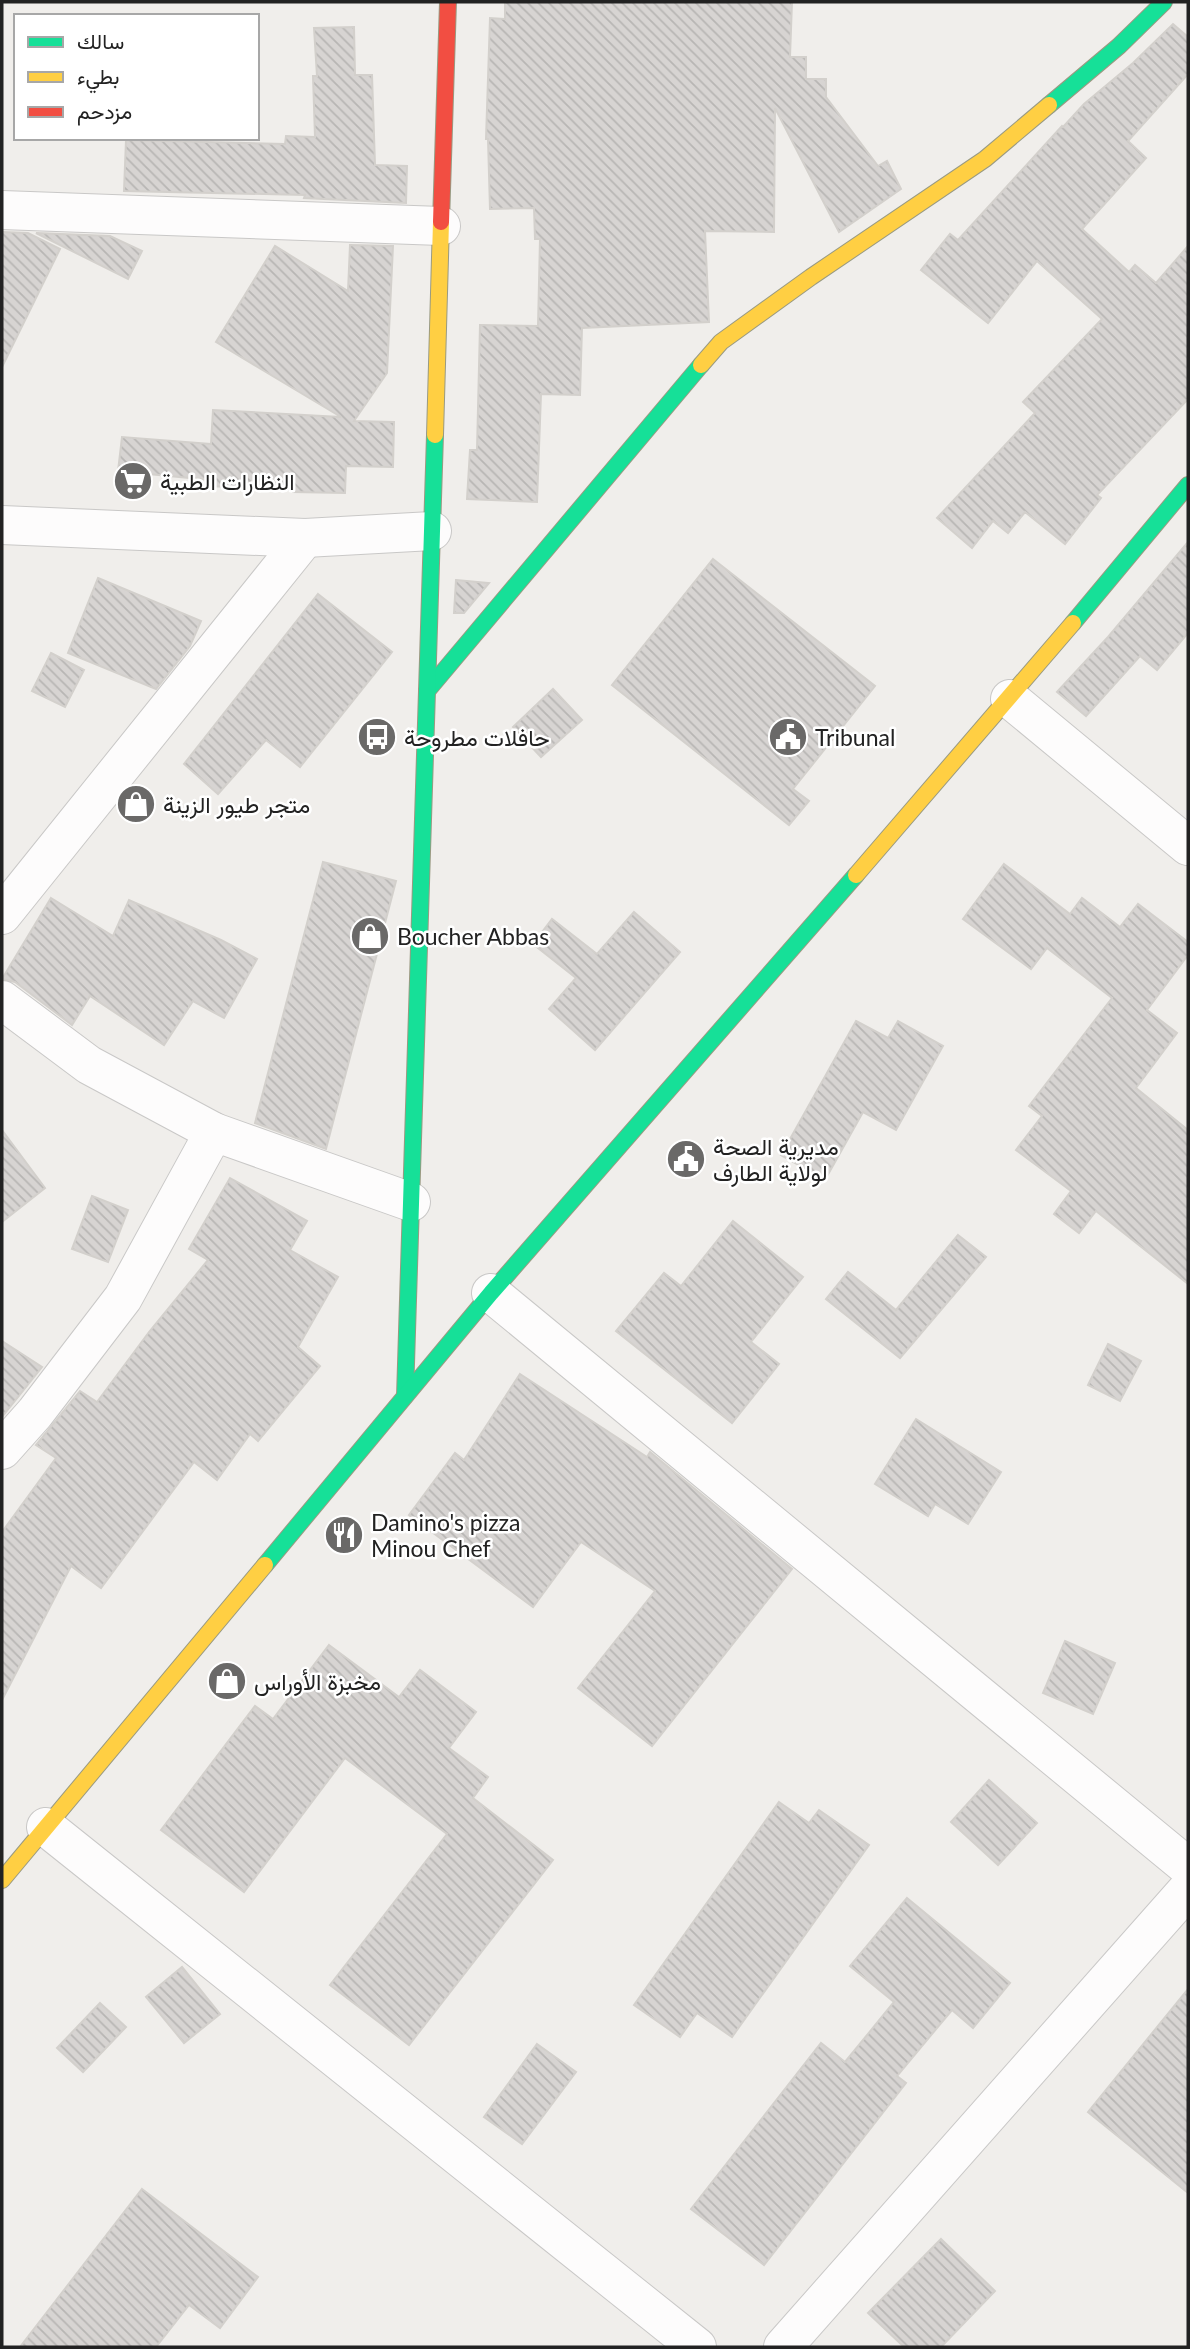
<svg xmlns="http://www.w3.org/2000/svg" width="1190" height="2349" font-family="Lato,Vazirmatn,sans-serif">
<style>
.building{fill:url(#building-back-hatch);stroke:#d3d0cc;stroke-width:2}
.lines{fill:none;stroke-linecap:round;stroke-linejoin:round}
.street-casing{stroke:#c9c8c7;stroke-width:40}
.fast-casing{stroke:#999a82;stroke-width:18}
.slow-casing{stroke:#999a82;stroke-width:18}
.jam-casing{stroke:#999a82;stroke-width:18}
.street{stroke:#fdfcfc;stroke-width:38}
.fast{stroke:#16e098;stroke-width:16}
.slow{stroke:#ffcf43;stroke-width:16}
.jam{stroke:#f24e42;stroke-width:16}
.labels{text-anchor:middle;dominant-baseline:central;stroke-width:5;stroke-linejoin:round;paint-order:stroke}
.poi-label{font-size:23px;fill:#222;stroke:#fff;text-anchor:start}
</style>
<defs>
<pattern id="building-back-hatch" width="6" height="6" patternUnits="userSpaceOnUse" patternTransform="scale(1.75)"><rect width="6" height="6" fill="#d7d4d2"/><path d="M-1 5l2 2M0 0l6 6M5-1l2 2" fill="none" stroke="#b8b6b4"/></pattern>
</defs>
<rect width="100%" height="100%" fill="#f0eeeb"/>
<!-- building -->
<g class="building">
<polygon points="505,2 792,2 790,57 806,57 806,79 826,79 826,97 878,166 887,161 901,189 839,232 775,108 774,232 705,231 709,322 582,328 580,395 541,394 537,502 467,499 470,450 477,450 480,325 538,326 540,239 535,239 534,208 490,209 488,139 486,139 490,18 505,19"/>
<polygon points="1173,24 1188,37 1188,74 1128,141 1146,158 1082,229 1129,272 1135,265 1156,283 1188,246 1188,399 1097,495 1101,498 1065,544 1025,512 1008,533 993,521 972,548 937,518 1035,413 1023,402 1102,319 1037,261 988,323 921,270 950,234 958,240 1062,126 1063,127 1084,104 1133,63"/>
<polygon points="354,27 355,75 372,75 375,165 407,166 406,203 304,198 305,195 124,191 126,140 285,144 286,136 315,137 313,76 317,76 314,28"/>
<polygon points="2,232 28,233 60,249 2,367"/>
<polygon points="36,233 110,236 142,251 128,279"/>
<polygon points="350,245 393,246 387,373 354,421 394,422 393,467 346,466 345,493 293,492 293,490 209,486 210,480 118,471 122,437 211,444 213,410 341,417 216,342 275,246 348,291"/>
<polygon points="1188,542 1188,633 1157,670 1140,656 1086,716 1057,692 1108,637"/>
<polygon points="713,559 875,686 793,789 809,801 789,825 612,685"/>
<polygon points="98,578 201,621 190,646 156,689 68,653"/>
<polygon points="456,580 489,583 464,613 454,613"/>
<polygon points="318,594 392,652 300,767 266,740 218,794 184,764"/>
<polygon points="51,653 84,670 65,707 32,691"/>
<polygon points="553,689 582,720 541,757 513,727"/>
<polygon points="323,862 396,881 326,1149 255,1123"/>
<polygon points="1004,864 1070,914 1082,898 1120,927 1138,904 1188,942 1188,955 1147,1010 1177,1033 1136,1088 1188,1130 1188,1284 1096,1211 1079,1233 1054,1214 1071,1191 1016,1150 1042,1116 1029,1106 1112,998 1047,948 1031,969 963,919"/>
<polygon points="51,898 113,936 129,900 221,940 257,959 224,1018 193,1001 164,1045 90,996 72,1025 15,982 2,979"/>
<polygon points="634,912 680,952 595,1050 549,1009 576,978 533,944 552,919 597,954"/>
<polygon points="856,1021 888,1038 898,1021 943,1046 896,1130 863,1112 825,1180 781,1155"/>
<polygon points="2,1130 45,1188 2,1222"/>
<polygon points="230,1178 307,1221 290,1250 338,1277 298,1347 320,1366 258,1441 250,1434 217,1480 194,1462 101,1588 71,1566 2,1700 2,1532 56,1458 36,1445 80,1391 97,1402 149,1332 208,1260 189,1249"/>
<polygon points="92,1196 128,1210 108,1262 72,1249"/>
<polygon points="733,1221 803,1277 751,1342 779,1364 732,1423 616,1331 664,1273 681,1286"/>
<polygon points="958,1235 986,1257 900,1358 826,1299 848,1272 896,1310"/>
<polygon points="2,1341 42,1367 2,1417"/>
<polygon points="1108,1344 1141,1361 1120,1401 1088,1385"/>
<polygon points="520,1374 647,1457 650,1452 792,1569 652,1746 578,1688 655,1591 581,1542 533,1607 409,1515 455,1453 464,1460"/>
<polygon points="916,1419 1001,1472 968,1524 935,1504 928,1516 875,1484"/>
<polygon points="1065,1641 1115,1663 1093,1714 1043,1693"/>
<polygon points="329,1645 399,1697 420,1670 476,1712 449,1748 488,1777 473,1798 553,1860 409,2045 330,1985 447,1834 345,1758 244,1892 161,1830 255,1706 273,1719"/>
<polygon points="989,1780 1037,1823 998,1865 951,1822"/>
<polygon points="779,1802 809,1823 819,1810 869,1845 732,2037 697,2013 680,2037 634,2005"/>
<polygon points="907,1898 1010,1983 973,2028 952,2010 897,2076 906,2083 764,2265 691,2209 821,2043 845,2062 894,2002 850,1966"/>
<polygon points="182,1967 220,2014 184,2043 146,1997"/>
<polygon points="1188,1989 1188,2193 1088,2112"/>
<polygon points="100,2003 126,2027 83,2072 57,2048"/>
<polygon points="537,2044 576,2072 522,2144 484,2117"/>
<polygon points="142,2189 258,2277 220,2328 189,2305 156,2347 20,2347"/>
<polygon points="941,2239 995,2291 941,2347 904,2347 868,2313"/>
</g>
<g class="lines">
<!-- street casing -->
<g class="street-casing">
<g id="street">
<polyline points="2,210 441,226"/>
<polyline points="2,525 305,538 432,531"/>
<polyline points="1010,699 1188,846"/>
<polyline points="2,915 305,538"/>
<polyline points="2,1000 89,1065 214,1132 411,1202"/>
<polyline points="491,1293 1188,1867"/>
<polyline points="2,1450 35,1413 123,1298 214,1132"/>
<polyline points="46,1827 697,2347"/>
<polyline points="783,2347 1188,1889"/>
</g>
</g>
<!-- fast casing -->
<g class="fast-casing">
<g id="fast">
<polyline points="1049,105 1119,46 1164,2"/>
<polyline points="1073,623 1188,485"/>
<polyline points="427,691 701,365"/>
<polyline points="405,1396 435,435"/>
<polyline points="265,1565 491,1293 856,875"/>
</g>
</g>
<!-- slow casing -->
<g class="slow-casing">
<g id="slow">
<polyline points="701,365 721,342 811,277 985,159 1049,105"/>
<polyline points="435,435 441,222"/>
<polyline points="856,875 1073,623"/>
<polyline points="2,1880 265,1565"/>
</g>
</g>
<!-- jam casing -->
<g class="jam-casing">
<polyline id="jam" points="441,222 448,2"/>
</g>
<!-- street -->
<use href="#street" class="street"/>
<!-- fast -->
<use href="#fast" class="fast"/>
<!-- slow -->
<use href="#slow" class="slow"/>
<!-- jam -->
<use href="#jam" class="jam"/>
</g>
<!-- icons -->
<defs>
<g id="supermarket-disc" transform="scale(2.0125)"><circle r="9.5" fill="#6a6968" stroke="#fff"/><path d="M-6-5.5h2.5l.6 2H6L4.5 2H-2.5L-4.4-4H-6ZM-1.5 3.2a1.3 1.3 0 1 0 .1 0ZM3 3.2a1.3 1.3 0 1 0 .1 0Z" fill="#fff"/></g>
<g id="bus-disc" transform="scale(2.0125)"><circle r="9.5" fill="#6a6968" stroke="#fff"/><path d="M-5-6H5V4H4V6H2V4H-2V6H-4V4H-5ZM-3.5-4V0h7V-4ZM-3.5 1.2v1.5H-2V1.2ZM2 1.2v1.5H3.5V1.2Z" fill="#fff"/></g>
<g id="civic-disc" transform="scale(2.0125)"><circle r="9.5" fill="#6a6968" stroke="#fff"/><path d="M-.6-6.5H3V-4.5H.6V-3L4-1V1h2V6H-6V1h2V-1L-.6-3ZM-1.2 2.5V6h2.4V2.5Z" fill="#fff"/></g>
<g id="shop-disc" transform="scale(2.0125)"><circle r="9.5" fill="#6a6968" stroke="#fff"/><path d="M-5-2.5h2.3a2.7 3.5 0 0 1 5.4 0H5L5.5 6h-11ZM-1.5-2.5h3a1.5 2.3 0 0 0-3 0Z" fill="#fff"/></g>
<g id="restaurant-disc" transform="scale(2.0125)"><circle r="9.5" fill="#6a6968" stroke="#fff"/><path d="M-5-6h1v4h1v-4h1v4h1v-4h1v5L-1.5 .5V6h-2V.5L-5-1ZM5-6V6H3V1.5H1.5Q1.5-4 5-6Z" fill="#fff"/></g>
</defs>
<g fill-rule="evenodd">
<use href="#supermarket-disc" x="133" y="481"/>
<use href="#bus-disc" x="377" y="737"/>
<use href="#civic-disc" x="788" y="737"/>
<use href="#shop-disc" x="136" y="804"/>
<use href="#shop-disc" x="370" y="936"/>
<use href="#civic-disc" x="686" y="1159"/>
<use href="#restaurant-disc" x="344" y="1535"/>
<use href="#shop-disc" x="227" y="1681"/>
</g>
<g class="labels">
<!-- poi labels -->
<g class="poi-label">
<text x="160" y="481">النظارات الطبية</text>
<text x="404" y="737">حافلات مطروحة</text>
<text x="815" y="737">Tribunal</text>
<text x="163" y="804">متجر طيور الزينة</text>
<text x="397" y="936">Boucher Abbas</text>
<text x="713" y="1146">مديرية الصحة<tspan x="713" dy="26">لولاية الطارف</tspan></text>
<text x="371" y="1522">Damino's pizza<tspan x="371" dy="26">Minou Chef</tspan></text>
<text x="254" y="1681">مخبزة الأوراس</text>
</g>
</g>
<!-- border -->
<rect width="1190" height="2349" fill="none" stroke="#222222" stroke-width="7"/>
<!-- legend -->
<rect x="14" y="14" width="245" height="126" fill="#ffffff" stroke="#a7a7a7" stroke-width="2"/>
<rect x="28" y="37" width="35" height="10" fill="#16e098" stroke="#a7a7a7" stroke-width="2"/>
<text x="77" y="49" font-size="21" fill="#222222">سالك</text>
<rect x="28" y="72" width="35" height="10" fill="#ffcf43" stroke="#a7a7a7" stroke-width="2"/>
<text x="77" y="84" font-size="21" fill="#222222">بطيء</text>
<rect x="28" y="107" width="35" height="10" fill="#f24e42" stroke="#a7a7a7" stroke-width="2"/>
<text x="77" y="119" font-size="21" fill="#222222">مزدحم</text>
</svg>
